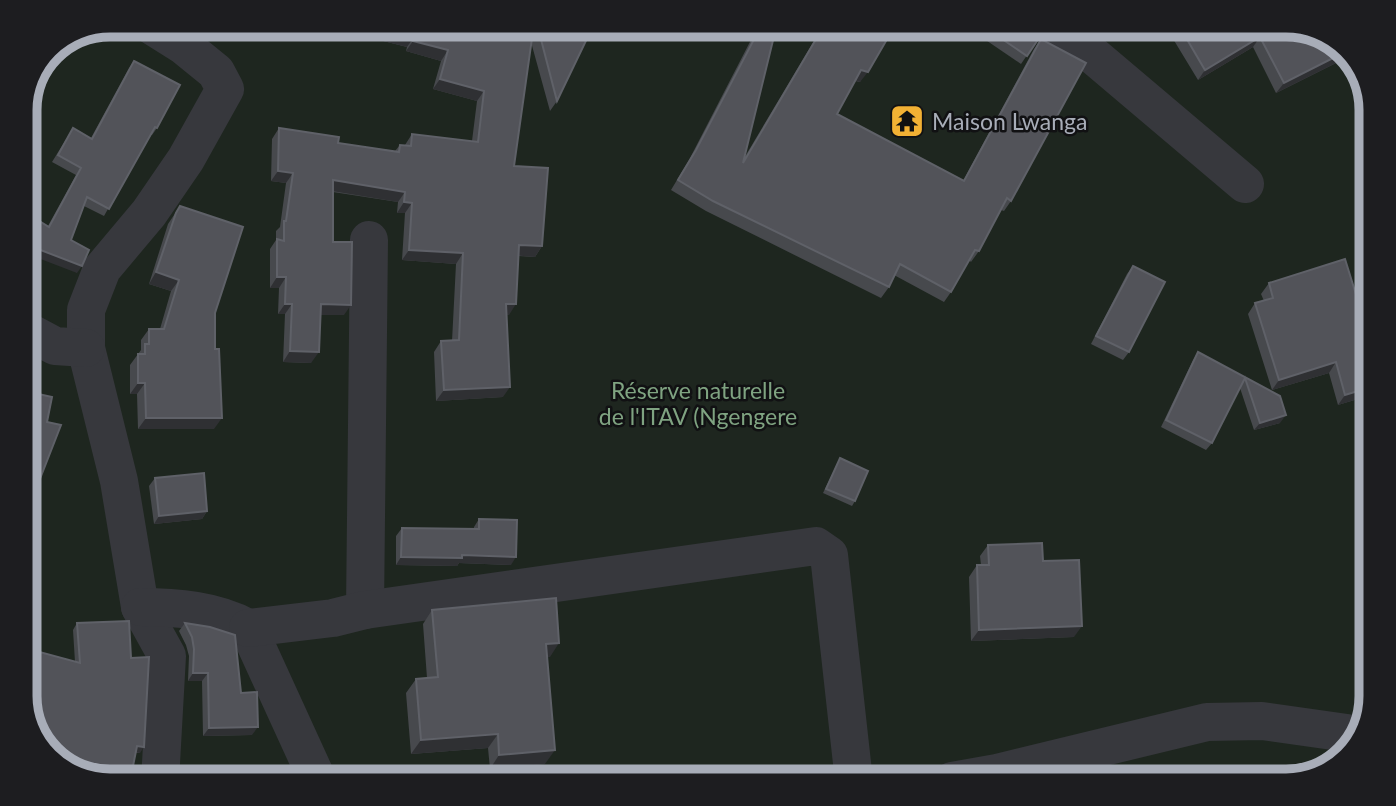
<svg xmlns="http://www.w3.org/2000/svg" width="1396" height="806" font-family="Lato,sans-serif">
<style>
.green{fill:#1e261f}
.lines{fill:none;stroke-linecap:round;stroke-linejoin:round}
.minor{stroke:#37383d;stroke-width:38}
.wall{fill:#47494d}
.shaded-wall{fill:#2f3033}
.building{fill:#525359;stroke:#5f6168;stroke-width:2}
.labels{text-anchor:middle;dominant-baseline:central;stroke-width:5;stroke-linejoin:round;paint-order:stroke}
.poi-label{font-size:23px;fill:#a8adb8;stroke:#111113;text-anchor:start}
.park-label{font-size:23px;fill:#7fa381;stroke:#111113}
.rim{fill:none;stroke:#a8adb8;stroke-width:9}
</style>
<rect width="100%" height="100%" fill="#161618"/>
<!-- green -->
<polygon class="green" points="110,24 1286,24 1328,36 1357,63 1371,105 1371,696 1360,738 1329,770 1286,781 110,781 68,770 36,739 25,701 25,105 50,49"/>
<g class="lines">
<!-- minor -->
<g class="minor">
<polyline points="149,24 184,46 216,72 225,89 186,159 149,213 102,269 86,310 86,348 119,481 140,607 167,656 160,781"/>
<polyline points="1056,24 1245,184"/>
<polyline points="25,330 55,346 86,348"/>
<path d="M140 607C176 607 216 610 248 628L318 781"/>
<polyline points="365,610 369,240"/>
<polyline points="248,628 333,618 365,610 816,546 829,555 854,781"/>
<polyline points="952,781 997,773 1207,722 1262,721 1361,735"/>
</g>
</g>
<!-- wall -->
<g class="wall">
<polygon points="329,24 594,24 557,101 550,111 531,42 514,166 542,246 535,257 519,256 509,315 506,314 503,397 436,401 434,352 441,341 452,341 456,264 402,260 405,213 397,213 398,202 333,192 333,242 344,315 320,315 311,363 283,362 285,314 278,314 279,288 270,288 270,249 276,240 276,231 280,227 286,183 271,181 272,139 279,128 338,143 395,151 400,145 405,145 412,134 472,141 477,101 433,89 441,61 406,51 407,47 328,27"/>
<polygon points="706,24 777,24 743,160 824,24 888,24 860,82 855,81 837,114 963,181 1034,49 1041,39 1011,201 1004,211 1001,210 979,251 971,262 969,260 951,292 944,302 894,275 889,287 881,298 706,211 671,190 689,160 753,36"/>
<polygon points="975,24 1042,24 1045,29 1021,64 971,30"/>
<polygon points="1164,24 1286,24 1343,53 1336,63 1276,93 1253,47 1198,80"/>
<polygon points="134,61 157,128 152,135 150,135 104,216 84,206 71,240 77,273 48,226 76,175 52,162 73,128 91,138 129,68"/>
<polygon points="180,206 215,313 214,429 138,429 137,394 130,394 130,365 141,350 141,340 149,329 160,329 171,291 149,284 168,224"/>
<polygon points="1133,266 1129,352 1123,360 1091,344 1127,274"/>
<polygon points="1269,283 1371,395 1338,405 1329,373 1272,390 1248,314 1255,303 1264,301 1261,294"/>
<polygon points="1198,352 1280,396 1280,423 1254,430 1240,388 1212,443 1206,450 1161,427 1193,360"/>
<polygon points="840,458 855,501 852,506 823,493"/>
<polygon points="155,478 207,511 202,519 154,524 149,486"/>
<polygon points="479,519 511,565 459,563 457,566 396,565 396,536 402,528 474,529 474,527"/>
<polygon points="988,545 1043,561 1074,637 971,641 969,577 977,565 981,565 980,556"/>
<polygon points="432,610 550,657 547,657 545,764 490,769 488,748 411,754 406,693 416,679 427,678 423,624"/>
<polygon points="77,623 131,658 140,753 136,753 75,662 73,630"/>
<polygon points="185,623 241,693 252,735 203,736 202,681 188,681 189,656 186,645 179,631"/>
</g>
<!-- shaded-wall -->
<g class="shaded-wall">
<polygon points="329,24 367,24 414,37 407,47 328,27"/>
<polygon points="706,24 756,24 761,26 753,36"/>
<polygon points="1260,37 1253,47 1198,80 1205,70"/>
<polygon points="413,41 448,50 441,61 406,51"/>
<polygon points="1343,53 1336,63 1276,93 1284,83"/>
<polygon points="861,70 868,72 860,82 854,80"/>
<polygon points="440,79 484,91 477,101 433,89"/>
<polygon points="278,171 293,173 286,183 271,181"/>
<polygon points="333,180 405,192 398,202 326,190"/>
<polygon points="404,202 412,203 405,213 397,213"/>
<polygon points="25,244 82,266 77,273 25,253"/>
<polygon points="519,245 542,246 535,257 512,255"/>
<polygon points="409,250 463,253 456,264 402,260"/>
<polygon points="156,272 179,280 171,291 149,284"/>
<polygon points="277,277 286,277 279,288 270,288"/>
<polygon points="285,304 292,304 285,314 278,314"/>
<polygon points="321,304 351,305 344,315 313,315"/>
<polygon points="506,304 516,304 509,315 498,314"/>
<polygon points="290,351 319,352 311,363 283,362"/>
<polygon points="1336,362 1329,373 1272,390 1279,380"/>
<polygon points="138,383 145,383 137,394 130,394"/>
<polygon points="510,387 503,397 436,401 444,390"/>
<polygon points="1371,387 1371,395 1338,405 1345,395"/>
<polygon points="1286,415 1280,423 1254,430 1260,423"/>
<polygon points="146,418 222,418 214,429 138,429"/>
<polygon points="207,511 202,519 154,524 159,516"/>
<polygon points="462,555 516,557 511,565 459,563 457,566 396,565 401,557"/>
<polygon points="1082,626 1074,637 971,641 979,630"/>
<polygon points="559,643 550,657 536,658 546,644"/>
<polygon points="193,673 208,673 202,681 188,681"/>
<polygon points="258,727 252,735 203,736 209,728"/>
<polygon points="498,734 488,748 411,754 421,740"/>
<polygon points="137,746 144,747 140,753 133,752"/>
<polygon points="555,750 545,764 490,769 499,755"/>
</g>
<!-- building -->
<g class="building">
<polygon points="367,24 534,24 514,166 548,168 542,246 519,245 516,304 506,304 510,387 444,390 441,341 459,340 463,253 409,250 412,203 404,202 405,192 333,180 333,242 352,242 351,305 321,304 319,352 290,351 292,304 285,304 286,277 277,277 277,239 284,241 284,221 286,221 293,173 278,171 279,128 339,137 338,143 399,152 400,145 411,146 412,134 478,142 484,91 440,79 448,50 413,41 414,37"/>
<polygon points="537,24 594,24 557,101"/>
<polygon points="756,24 777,24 743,163 825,24 888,24 887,26 893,29 868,72 861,70 837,114 964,181 1041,39 1086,63 1011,201 1007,198 979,251 975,250 951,292 900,264 889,287 713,201 678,180 696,150 761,26"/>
<polygon points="980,24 1042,24 1045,29 1027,56"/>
<polygon points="1178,24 1286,24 1328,36 1340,47 1343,53 1284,83 1260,37 1205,70"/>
<polygon points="134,61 180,85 157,128 155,127 109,209 87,197 71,240 89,250 82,266 25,244 25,212 49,227 81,168 58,155 73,128 92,139"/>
<polygon points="180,206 243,227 215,313 215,349 219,349 222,418 146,418 145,383 138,383 138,354 145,354 145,344 149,344 149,329 164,329 179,280 156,272 176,213"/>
<polygon points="1345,259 1371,343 1371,387 1345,395 1336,362 1279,380 1255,303 1273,298 1269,283"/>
<polygon points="1133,266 1165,282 1129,352 1096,336"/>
<polygon points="1198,352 1280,396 1286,415 1260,423 1245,378 1212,443 1166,420"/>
<polygon points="25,391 52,397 47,422 61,425 29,507 32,507 25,528"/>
<polygon points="840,458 868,471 855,501 826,489"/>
<polygon points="204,473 207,511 159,516 155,478"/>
<polygon points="479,519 517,520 516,557 462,555 462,558 401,557 402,528 479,529"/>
<polygon points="1042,543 1043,561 1079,560 1082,626 979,630 977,565 989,565 988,545"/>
<polygon points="556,598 559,643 546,644 555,750 499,755 498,734 421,740 416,679 438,677 432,610"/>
<polygon points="129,621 131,658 149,657 144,747 137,746 130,781 110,781 68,770 36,739 25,701 25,648 80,663 77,623"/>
<polygon points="185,623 210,627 235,635 241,693 257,692 258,727 209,728 208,673 193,673 194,649 192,637"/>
</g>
<!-- icons -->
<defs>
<g id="temple-square" transform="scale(1.75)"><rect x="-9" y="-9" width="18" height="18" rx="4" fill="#f2b134" stroke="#111113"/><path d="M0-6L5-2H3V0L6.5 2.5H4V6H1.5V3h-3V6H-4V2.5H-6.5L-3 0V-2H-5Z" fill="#111"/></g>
</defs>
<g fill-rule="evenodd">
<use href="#temple-square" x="907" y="121"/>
</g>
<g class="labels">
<!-- poi labels -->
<g class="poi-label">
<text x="932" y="121">Maison Lwanga</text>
</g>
<!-- park labels -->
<g class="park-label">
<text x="698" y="390">Réserve naturelle<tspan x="698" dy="26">de l'ITAV (Ngengere</tspan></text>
</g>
</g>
<!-- crop -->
<path d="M0 0H1396V806H0ZM110 37H1286A73 73 0 0 1 1359 110V696A73 73 0 0 1 1286 769H110A73 73 0 0 1 37 696V110A73 73 0 0 1 110 37Z" fill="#1d1d20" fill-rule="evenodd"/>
<path class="rim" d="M110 37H1286A73 73 0 0 1 1359 110V696A73 73 0 0 1 1286 769H110A73 73 0 0 1 37 696V110A73 73 0 0 1 110 37Z"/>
</svg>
